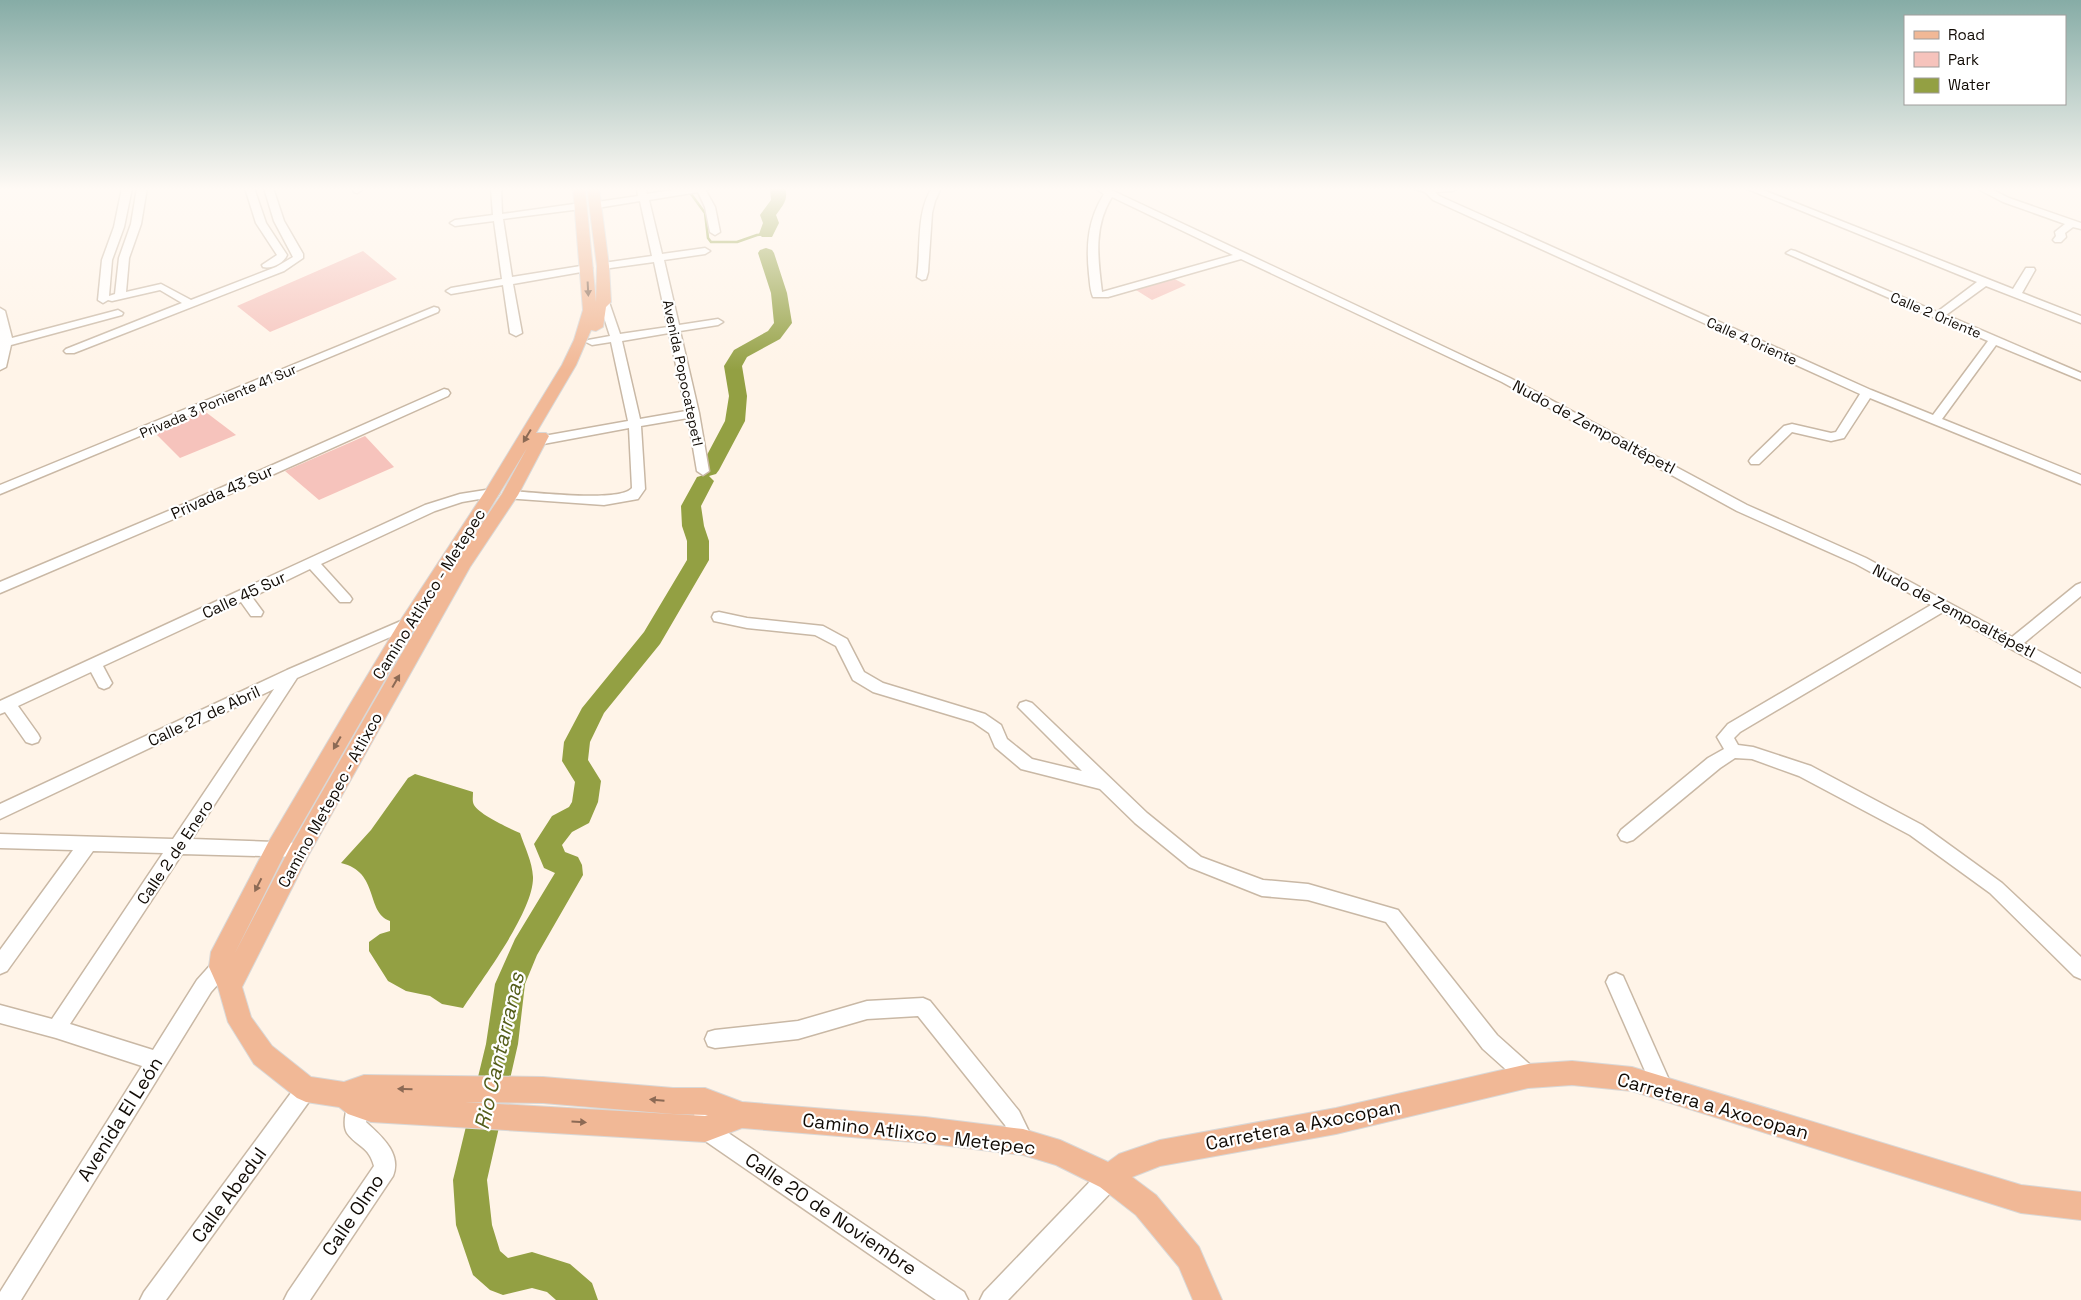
<svg xmlns="http://www.w3.org/2000/svg" width="2081" height="1300" font-family="'Space Grotesk',sans-serif">
<style>
.green{fill:#f6c3bc}
.water{fill:#93a043}
.lines{fill:none;stroke-linecap:round;stroke-linejoin:round}
.stream{stroke:#93a043;stroke-width:2.5}
.river{fill:#93a043;fill-rule:evenodd}
.minor-casing{stroke:#c9b8a5;stroke-width:3}
.major-casing{stroke:#d9d8d7;stroke-width:2}
.minor{fill:#fff;fill-rule:evenodd}
.major{fill:#f1b896;fill-rule:evenodd}
.oneway{fill:#8c6a55}
.labels{text-anchor:middle;dominant-baseline:central;stroke-width:4.5;stroke-linejoin:round;paint-order:stroke}
.far-street-label{font-size:14px;fill:#110b05;stroke:#fff}
.street-label{font-size:16px;fill:#110b05;stroke:#fff}
.near-street-label{font-size:19px;fill:#110b05;stroke:#fff}
.near-water-label{font-size:21px;font-style:italic;fill:#545d1a;stroke:#fff}
</style>
<rect width="100%" height="100%" fill="#fff4e8"/>
<!-- green -->
<g class="green">
<polygon points="363,251 397,279 270,332 237,306"/>
<polygon points="1169,276 1186,285 1152,300 1136,290"/>
<polygon points="203,410 236,435 180,458 153,431"/>
<polygon points="365,436 394,467 319,500 285,471"/>
</g>
<!-- water -->
<path class="water" d="M415 774 473 792C473 797 472 801 474 805 480 815 509 828 520 833 525 848 532 861 533 877 534 911 482 979 463 1008L442 1004 430 996 406 991 388 981 369 951V942L380 934 390 931V921C365 912 380 872 341 863L371 830 408 778Z"/>
<g class="lines">
<!-- stream -->
<polyline class="stream" points="691,194 705,213 708,238 711,242 737,242 757,235 767,234"/>
<!-- river -->
<g class="river">
<path d="M770 188H785C789 200 782 206 776 215L779 223 772 237H762L759 234 763 223 760 215 771 200Z"/>
<polygon points="766,248 772,250 774,253 787,293 792,323 780,339 747,357 742,366 747,396 745,421 719,470 716,474 709,476 714,481 701,506 704,526 709,541 709,560 660,644 604,713 590,742 588,760 601,781 598,802 589,823 572,832 562,845 565,852 578,857 582,865 583,875 537,955 525,984 518,1044 487,1180 492,1225 500,1251 508,1258 532,1252 570,1264 592,1283 598,1300 556,1300 547,1292 532,1288 503,1295 490,1290 473,1275 456,1225 453,1180 486,1044 495,984 515,939 555,873 544,868 534,844 552,816 569,807 572,802 575,782 562,761 564,742 582,708 644,632 687,560 687,541 682,526 681,506 697,477 704,475 699,470 725,421 729,396 724,366 734,350 768,331 774,323 771,293 758,253 760,250"/>
</g>
<!-- minor casing -->
<g class="minor-casing">
<g id="minor">
<polygon points="122,188 132,188 124,227 112,260 109,296 115,294 119,258 131,224 137,188 147,188 141,224 129,258 126,292 161,284 191,300 276,267 293,257 274,221 264,188 273,188 284,221 303,254 303,258 284,271 74,353 66,353 64,351 66,349 182,303 160,290 112,301 108,300 103,303 98,300 102,260 114,227"/>
<path d="M245 188H254L266 223 287 255C284 263 272 269 263 267L262 265 277 255 256 223Z"/>
<polygon points="352,188 362,188 362,190 357,193 354,192"/>
<polygon points="491,188 501,188 502,214 581,203 586,206 581,209 503,219 512,277 587,265 592,268 587,271 513,284 522,333 516,336 510,333 503,285 451,294 446,291 451,288 502,279 494,221 455,226 450,223 455,220 493,215"/>
<path d="M637 188H646L647 194 685 188H710L706 191 715 207 720 232 715 235 710 232 705 207 698 192 649 200 662 254 705 248 710 251 705 254 664 260 679 325 718 319 723 322 718 325 680 331 699 413 709 471 703 475 697 471 688 418 641 426 645 489 638 499 604 505 505 498 503 495 510 491C532 492 620 503 632 488L629 428 538 445 532 441 538 437 628 421 611 342 592 345 586 342 588 340 610 336 599 302 600 300H608L609 302 620 334 668 327 654 262 603 269 598 266 603 263 652 256 640 201 597 208 592 205 597 202 638 196ZM669 333 686 411 640 419 622 341Z"/>
<path d="M932 188H941L935 201 932 213 928 272 926 279 922 280 917 277C921 249 916 212 932 188Z"/>
<path d="M1095 188H1107L1510 378 1747 505 1866 558 2012 637 2076 585 2081 583V596L2024 643 2081 674V687L1943 612 1740 732 1734 738 1738 745 1753 747 1811 766 1922 825 2002 883 2081 957V979L2074 976 1990 893 1910 835 1799 776 1752 759 1735 758 1720 768 1633 840 1627 842 1621 840 1618 835 1621 830 1708 758 1724 749 1717 737 1728 724 1931 605 1856 564 1737 511 1502 382 1241 259 1108 297H1093C1090 290 1090 282 1089 274 1086 244 1088 220 1104 194ZM1112 197 1233 255 1102 292C1098 259 1093 227 1112 197Z"/>
<polygon points="1412,188 1457,188 1453,191 1435,192 1439,196 1871,390 1933,415 1988,341 1786,253 1791,250 1795,251 1937,312 1977,282 1745,188 1758,188 2013,289 2026,268 2034,268 2035,270 2022,293 2081,316 2081,323 1986,286 1946,315 2081,373 2081,380 1996,345 1942,419 2081,475 2081,484 1870,398 1844,438 1831,441 1792,432 1759,464 1751,464 1749,461 1751,458 1784,426 1792,424 1831,433 1836,432 1860,394 1433,200 1425,192"/>
<polygon points="1976,188 1989,188 2009,198 2081,223 2081,229 2073,227 2065,233 2066,237 2061,242 2055,242 2053,240 2056,236 2055,232 2065,224 2003,202"/>
<polygon points="434,307 438,308 439,310 438,312 0,494 0,485"/>
<polygon points="0,308 5,311 12,338 118,310 123,313 122,315 11,345 6,367 0,370"/>
<polygon points="444,389 448,390 450,393 448,396 183,515 0,593 0,582 173,509"/>
<polygon points="492,489 499,493 497,496 462,502 435,511 321,564 350,596 352,599 350,602 340,602 310,569 252,597 263,612 261,616 251,616 241,602 103,666 112,683 109,687 104,689 99,687 91,672 18,706 38,734 40,738 38,742 32,744 26,742 5,712 0,714 0,701 425,505 460,494"/>
<polygon points="719,612 747,618 823,626 847,639 864,672 883,683 985,714 1001,725 1007,739 1032,759 1082,771 1018,707 1020,703 1026,701 1032,703 1147,813 1201,857 1263,880 1308,884 1398,910 1497,1035 1535,1069 1538,1076 1535,1083 1528,1086 1521,1083 1483,1049 1386,922 1308,900 1262,896 1189,867 1135,823 1100,789 1021,769 995,747 989,733 973,722 873,692 853,680 836,646 815,635 747,628 714,621 712,617 714,613"/>
<polygon points="408,618 413,619 415,623 413,627 297,678 192,839 300,843 306,845 309,850 306,855 300,857 182,854 70,1024 153,1050 197,980 214,961 228,955 235,958 237,964 235,970 228,973 211,992 21,1300 0,1300 0,1292 142,1066 56,1038 0,1023 0,1005 52,1019 163,853 93,851 7,971 0,974 0,950 73,850 0,848 0,834 173,839 274,689 0,819 0,804 287,670"/>
<polygon points="1616,973 1623,976 1670,1082 1673,1089 1670,1096 1663,1099 1656,1096 1606,982 1609,976"/>
<polygon points="923,998 930,1001 1019,1111 1034,1142 1030,1149 1023,1153 1016,1149 1005,1125 918,1016 867,1019 798,1039 715,1048 708,1046 705,1039 708,1032 715,1030 798,1021 867,1001"/>
<polygon points="306,1079 313,1082 316,1089 313,1096 166,1300 140,1300 144,1292 299,1082"/>
<path d="M360 1088 367 1091 370 1098 366 1122C381 1136 402 1153 393 1176L310 1300H284L288 1292 374 1166C369 1146 357 1147 347 1133 341 1123 348 1101 353 1091Z"/>
<path d="M705 1091 712 1094 715 1101V1124L964 1292 968 1300H936L698 1136C693 1124 693 1106 698 1094Z"/>
<polygon points="1110,1166 1118,1169 1121,1177 1118,1185 1008,1300 980,1300 984,1292 1102,1169"/>
</g>
</g>
<!-- major casing -->
<g class="major-casing">
<path id="major" d="M573 188H585L596 302 597 266 587 188H599L609 266 611 302 606 307 603 327 596 331 591 330 576 365 536 433H546L549 436 518 495 470 567 308 856 242 987 251 1017 272 1046 311 1077 344 1082 364 1075 543 1077 673 1088H705L742 1102 925 1117 1023 1129 1060 1140 1108 1162 1119 1154 1160 1140 1336 1108 1528 1064 1572 1061 1632 1067 2021 1185 2081 1192V1220L2021 1213 1632 1091 1572 1085 1528 1088 1336 1134 1160 1166 1132 1177 1156 1195 1199 1247 1222 1300H1193L1179 1267 1136 1215 1100 1187 1056 1165 1023 1155 925 1143 742 1128 705 1142 371 1122 348 1114 339 1107 306 1102 297 1098 254 1064 228 1022 218 987 209 967 211 952 268 843 349 706 402 618 484 493 562 365 574 340 583 310ZM527 448 502 494 469 543ZM443 582 292 844 235 953 284 855 415 627ZM465 1102 543 1103 673 1114 708 1115 705 1116Z"/>
</g>
<!-- minor -->
<use href="#minor" class="minor"/>
<!-- major -->
<use href="#major" class="major"/>
</g>
<!-- one-way arrows -->
<defs><path id="oneway-solid" d="M-6-.8H1V-3.2L6.5 0L1 3.2V.8H-6Z" transform="scale(1.25)"/></defs>
<g class="oneway">
<use href="#oneway-solid" transform="translate(588 289) rotate(87)"/>
<use href="#oneway-solid" transform="translate(527 436) rotate(121)"/>
<use href="#oneway-solid" transform="translate(396 681) rotate(-60)"/>
<use href="#oneway-solid" transform="translate(337 743) rotate(120)"/>
<use href="#oneway-solid" transform="translate(258 885) rotate(117)"/>
<use href="#oneway-solid" transform="translate(405 1089) rotate(-179)"/>
<use href="#oneway-solid" transform="translate(657 1100) rotate(-175)"/>
<use href="#oneway-solid" transform="translate(579 1122) rotate(3)"/>
</g>
<!-- sky -->
<linearGradient id="sky" x2="0" y2="1"><stop stop-color="#86aca6"/><stop offset="0.51" stop-color="#fffaf5"/><stop offset="1" stop-color="#fffaf5" stop-opacity="0"/></linearGradient>
<rect width="2081" height="370" fill="url(#sky)"/>
<g class="labels">
<!-- far-street labels -->
<g class="far-street-label">
<text transform="translate(1936 315) rotate(23)">Calle 2 Oriente</text>
<text transform="translate(1752 341) rotate(24)">Calle 4 Oriente</text>
<text transform="translate(683 373) rotate(78)">Avenida Popocatepetl</text>
<text transform="translate(218 401) rotate(-23)">Privada 3 Poniente 41 Sur</text>
</g>
<!-- street labels -->
<g class="street-label">
<text transform="translate(1594 427) rotate(28)">Nudo de Zempoaltépetl</text>
<text transform="translate(222 492) rotate(-24)">Privada 43 Sur</text>
<text transform="translate(429 594) rotate(-58)">Camino Atlixco - Metepec</text>
<text transform="translate(244 595) rotate(-25)">Calle 45 Sur</text>
<text transform="translate(1954 611) rotate(28)">Nudo de Zempoaltépetl</text>
<text transform="translate(204 716) rotate(-25)">Calle 27 de Abril</text>
<text transform="translate(330 800) rotate(-61)">Camino Metepec - Atlixco</text>
<text transform="translate(175 852) rotate(-56)">Calle 2 de Enero</text>
</g>
<!-- near-street labels -->
<g class="near-street-label">
<text transform="translate(1713 1106) rotate(16)">Carretera a Axocopan</text>
<text transform="translate(120 1119) rotate(-58)">Avenida El León</text>
<text transform="translate(1303 1125) rotate(-11)">Carretera a Axocopan</text>
<text transform="translate(919 1134) rotate(7)">Camino Atlixco - Metepec</text>
<text transform="translate(229 1195) rotate(-54)">Calle Abedul</text>
<text transform="translate(831 1214) rotate(34)">Calle 20 de Noviembre</text>
<text transform="translate(353 1215) rotate(-56)">Calle Olmo</text>
</g>
<!-- near-water labels -->
<g class="near-water-label">
<text transform="translate(499 1051) rotate(-77)">Rio Cantarranas</text>
</g>
</g>
<!-- legend -->
<rect x="1904" y="15" width="162" height="90" fill="#ffffff" stroke="#a09d9b"/>
<rect x="1914" y="31" width="25" height="8" fill="#f1b896" stroke="#a09d9b"/>
<text x="1948" y="40" font-size="15" fill="#110b05">Road</text>
<rect x="1914" y="52" width="25" height="15" fill="#f6c3bc" stroke="#a09d9b"/>
<text x="1948" y="65" font-size="15" fill="#110b05">Park</text>
<rect x="1914" y="78" width="25" height="15" fill="#93a043" stroke="#a09d9b"/>
<text x="1948" y="90" font-size="15" fill="#110b05">Water</text>
</svg>
